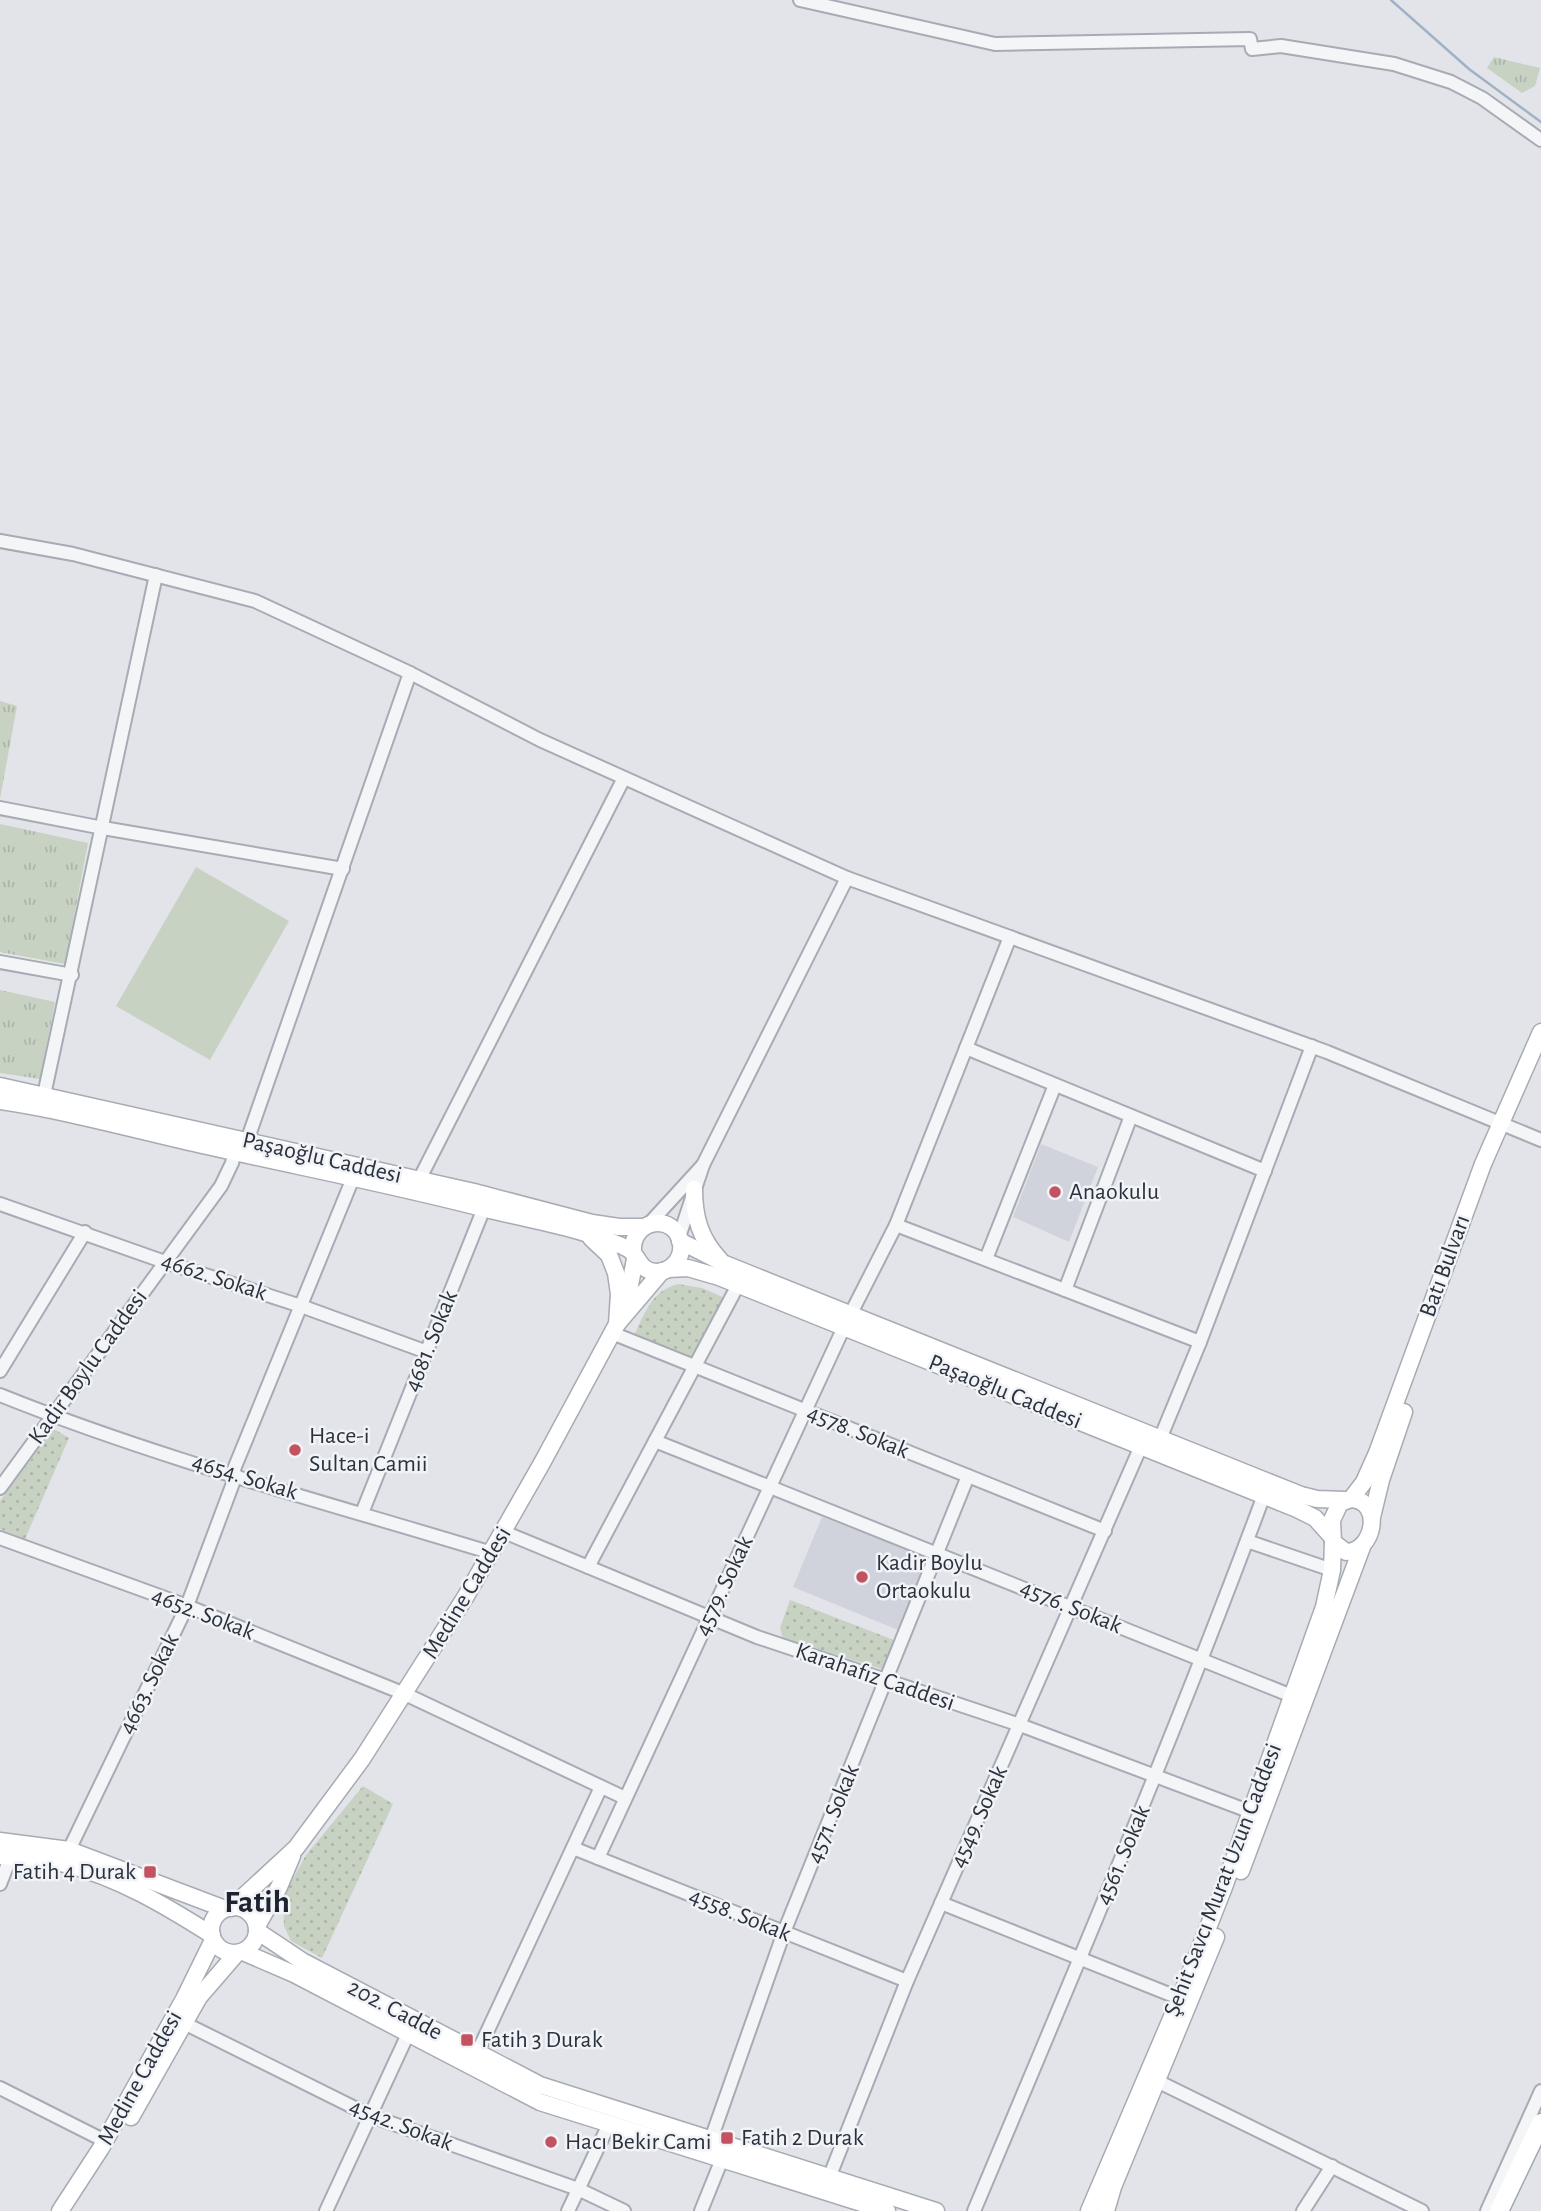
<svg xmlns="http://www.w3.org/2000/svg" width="1541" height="2211" font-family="'Alegreya Sans',sans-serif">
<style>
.built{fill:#d0d3db}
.grass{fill:url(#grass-tufts)}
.park{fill:url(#park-dots)}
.pitch{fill:#c7d2c3}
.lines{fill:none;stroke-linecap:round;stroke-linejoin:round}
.stream{stroke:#a0b1c6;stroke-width:2.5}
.street-casing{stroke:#a7abb3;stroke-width:16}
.secondary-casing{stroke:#a7abb3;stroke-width:19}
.primary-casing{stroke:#a2a8b3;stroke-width:21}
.street{stroke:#f4f5f7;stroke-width:12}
.secondary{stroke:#fff;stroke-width:16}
.primary{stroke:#fff;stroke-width:18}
.poi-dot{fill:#c2525f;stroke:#f1f3f6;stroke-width:2.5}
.labels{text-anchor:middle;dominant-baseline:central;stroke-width:5;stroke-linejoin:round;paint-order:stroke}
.street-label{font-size:24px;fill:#2b323f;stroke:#f1f3f6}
.poi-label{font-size:24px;fill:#2b323f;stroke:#f1f3f6;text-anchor:start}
.district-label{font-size:32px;font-weight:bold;fill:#1d2330;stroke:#f1f3f6}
</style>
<defs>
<pattern id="grass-tufts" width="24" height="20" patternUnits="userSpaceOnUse" patternTransform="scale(1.75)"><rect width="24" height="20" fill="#c7d2c3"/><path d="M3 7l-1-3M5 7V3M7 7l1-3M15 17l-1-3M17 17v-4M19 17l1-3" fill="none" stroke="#abb5a9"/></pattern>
<pattern id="park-dots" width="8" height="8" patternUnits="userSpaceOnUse" patternTransform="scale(1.75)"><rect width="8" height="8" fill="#c7d2c3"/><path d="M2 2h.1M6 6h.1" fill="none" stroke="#abb5a9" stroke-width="1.8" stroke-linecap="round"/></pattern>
</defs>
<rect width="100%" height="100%" fill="#e2e4e9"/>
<!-- built -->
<g class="built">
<polygon points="1041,1144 1098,1167 1069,1242 1013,1217"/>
<polygon points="822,1517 928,1558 932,1566 903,1632 793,1587"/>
</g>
<!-- grass -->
<g class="grass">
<polygon points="1494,57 1540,68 1535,86 1522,93 1487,68"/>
<polygon points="0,701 17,706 0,799"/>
<polygon points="0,824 88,843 65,964 0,952"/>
<polygon points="0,990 55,1002 40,1079 0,1073"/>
</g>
<!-- park -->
<g class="park">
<path d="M678 1284 702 1288 725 1298 692 1363 632 1340C644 1316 650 1291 678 1284Z"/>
<polygon points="54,1429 69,1438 25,1539 0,1529 0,1501"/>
<polygon points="790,1600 899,1642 891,1672 783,1638 780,1628"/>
<polygon points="363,1786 393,1804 322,1958 291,1941 284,1926 283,1897 306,1855"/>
</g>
<!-- pitch -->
<polygon class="pitch" points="196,867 289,921 210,1060 116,1006"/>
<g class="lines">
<!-- stream -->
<polyline class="stream" points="1391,0 1469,69 1541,122"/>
<!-- street casing -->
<g class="street-casing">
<g id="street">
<polyline points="800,0 995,44 1250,39 1252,49 1281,46 1394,64 1451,82 1482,98 1541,140"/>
<polyline points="0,541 73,554 255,601 410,673 540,740 847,878 1327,1052 1541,1140"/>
<polyline points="0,808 103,828 343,869"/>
<polyline points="0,962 72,975"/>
<polyline points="966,1048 1265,1171"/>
<polyline points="44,1095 156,575"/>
<polyline points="247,1141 410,673"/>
<polyline points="703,1165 847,878"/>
<polyline points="419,1180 624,778"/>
<polyline points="0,1204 165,1262 301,1306 427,1352"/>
<polyline points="648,1225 703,1165 679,1237"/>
<polyline points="896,1225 1200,1342"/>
<polyline points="986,1259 1055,1085"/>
<polyline points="1065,1290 1131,1116"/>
<polyline points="612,1333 1105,1531"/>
<polyline points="0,1371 85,1232"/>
<path d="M0 1395C159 1459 328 1503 492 1553"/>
<polyline points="1160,1439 1200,1342 1312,1046"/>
<polyline points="655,1441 1292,1696"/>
<polyline points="232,1474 353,1178"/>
<polyline points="0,1488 221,1186 232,1163 237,1143"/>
<polyline points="362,1513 484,1208"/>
<polyline points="504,1532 757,1637 1020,1725 1251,1812"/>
<polyline points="0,1538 187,1606 405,1694 625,1798"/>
<polyline points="1247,1541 1332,1570"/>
<polyline points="588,1567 738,1285"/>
<polyline points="573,1848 907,1981"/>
<polyline points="69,1850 187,1606 236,1475"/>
<polyline points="598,1858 844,1327 896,1225 1010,937"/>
<polyline points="0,1884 14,1848"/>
<polyline points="941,1903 1179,1998"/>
<polyline points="184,2023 371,2116 578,2189 624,2211"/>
<polyline points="474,2060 601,1787"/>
<polyline points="1157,2081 1422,2211"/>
<polyline points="0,2088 105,2141"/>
<polyline points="709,2145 784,1932 968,1476"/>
<polyline points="827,2183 907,1981 1141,1446"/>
<polyline points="326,2211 408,2034"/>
<polyline points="568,2211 609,2124"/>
<polyline points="701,2211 722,2159"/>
<path d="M974 2211C1074 1973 1174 1737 1264 1495"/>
<polyline points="1303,2211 1332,2166"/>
<polyline points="1487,2211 1541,2091"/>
</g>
</g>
<!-- secondary casing -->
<g class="secondary-casing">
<g id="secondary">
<polyline points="0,1086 474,1192 592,1223 619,1227 644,1227"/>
<path d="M0 1101C69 1111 139 1131 207 1146 300 1167 394 1185 486 1209 528 1219 574 1227 614 1243 620 1245 629 1248 633 1253 640 1262 642 1271 656 1272 671 1272 683 1259 681 1244 676 1212 630 1218 633 1253"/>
<path d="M694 1189C694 1217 700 1239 720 1260"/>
<polyline points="680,1241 725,1264 1301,1495 1317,1499 1345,1500"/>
<polyline points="635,1259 630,1285 617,1324 662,1271"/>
<polyline points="668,1269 688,1268 719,1277 1297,1509 1315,1518 1332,1537"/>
<polyline points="1351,1499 1364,1482 1377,1453 1483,1164 1541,1032"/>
<path d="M1351 1499C1384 1501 1374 1552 1346 1552L1333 1542 1332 1520 1340 1503Z"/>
<polyline points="1372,1517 1381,1480 1404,1412"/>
<polyline points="0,1841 69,1850 225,1909"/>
<path d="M0 1856C22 1858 44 1858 65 1864 118 1877 166 1906 212 1935"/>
<polyline points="1241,1871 1362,1547"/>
<circle cx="234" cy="1930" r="23"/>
<polyline points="231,1908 296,1848 362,1759 466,1596 542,1463 617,1324 619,1294 616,1273 609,1255 591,1238"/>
<polyline points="257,1926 279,1887 292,1856"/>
<polyline points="257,1931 302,1961 540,2085 936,2211"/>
<polyline points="243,1952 294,1974 540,2102 887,2211"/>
<polyline points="131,2117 199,1997 237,1953"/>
<polyline points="60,2211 101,2148 184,1999 213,1940"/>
<polyline points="1089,2211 1183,1991 1224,1887 1324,1607 1332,1570 1333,1542"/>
<polyline points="1106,2211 1113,2187 1216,1937"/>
</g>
</g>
<!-- primary casing -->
<g class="primary-casing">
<polyline id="primary" points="1499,2211 1541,2123"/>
</g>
<!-- street -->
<use href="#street" class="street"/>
<!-- secondary -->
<use href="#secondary" class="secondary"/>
<!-- primary -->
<use href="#primary" class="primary"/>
</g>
<!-- markers -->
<g class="poi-dot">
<circle cx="1055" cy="1192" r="7"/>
<circle cx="295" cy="1450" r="7"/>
<circle cx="862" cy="1577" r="7"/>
<rect x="143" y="1865" width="14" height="14" rx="3.5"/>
<rect x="460" y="2033" width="14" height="14" rx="3.5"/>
<rect x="720" y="2131" width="14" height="14" rx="3.5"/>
<circle cx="551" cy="2142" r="7"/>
</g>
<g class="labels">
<!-- street labels -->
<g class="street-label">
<text transform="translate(322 1158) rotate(13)">Paşaoğlu Caddesi</text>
<text transform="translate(1445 1266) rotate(-70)">Batı Bulvarı</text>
<text transform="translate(214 1277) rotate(18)">4662. Sokak</text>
<text transform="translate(431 1341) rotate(-68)">4681. Sokak</text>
<text transform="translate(88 1367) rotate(-54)">Kadir Boylu Caddesi</text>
<text transform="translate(1005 1392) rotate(22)">Paşaoğlu Caddesi</text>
<text transform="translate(858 1432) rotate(22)">4578. Sokak</text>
<text transform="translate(245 1477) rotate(17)">4654. Sokak</text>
<text transform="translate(724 1586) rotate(-65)">4579. Sokak</text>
<text transform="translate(467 1593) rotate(-59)">Medine Caddesi</text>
<text transform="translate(1071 1607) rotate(22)">4576. Sokak</text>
<text transform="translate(203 1614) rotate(21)">4652. Sokak</text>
<text transform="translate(875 1677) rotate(19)">Karahafız Caddesi</text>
<text transform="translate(149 1684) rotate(-64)">4663. Sokak</text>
<text transform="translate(833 1814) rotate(-68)">4571. Sokak</text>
<text transform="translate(979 1817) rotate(-66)">4549. Sokak</text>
<text transform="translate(1123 1855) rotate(-67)">4561. Sokak</text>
<text transform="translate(1223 1880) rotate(-69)">Şehit Savcı Murat Uzun Caddesi</text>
<text transform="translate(740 1915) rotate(22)">4558. Sokak</text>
<text transform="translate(395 2010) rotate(28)">202. Cadde</text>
<text transform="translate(140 2078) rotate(-61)">Medine Caddesi</text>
<text transform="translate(401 2125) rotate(21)">4542. Sokak</text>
</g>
<!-- poi labels -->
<g class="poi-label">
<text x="1069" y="1192">Anaokulu</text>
<text x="309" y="1436">Hace-i<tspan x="309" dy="28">Sultan Camii</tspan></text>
<text x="876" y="1563">Kadir Boylu<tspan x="876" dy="28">Ortaokulu</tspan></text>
<text x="136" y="1872" text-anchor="end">Fatih 4 Durak</text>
<text x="481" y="2040">Fatih 3 Durak</text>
<text x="741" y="2138">Fatih 2 Durak</text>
<text x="565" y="2142">Hacı Bekir Cami</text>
</g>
<!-- district labels -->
<g class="district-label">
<text x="257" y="1902">Fatih</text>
</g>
</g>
</svg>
